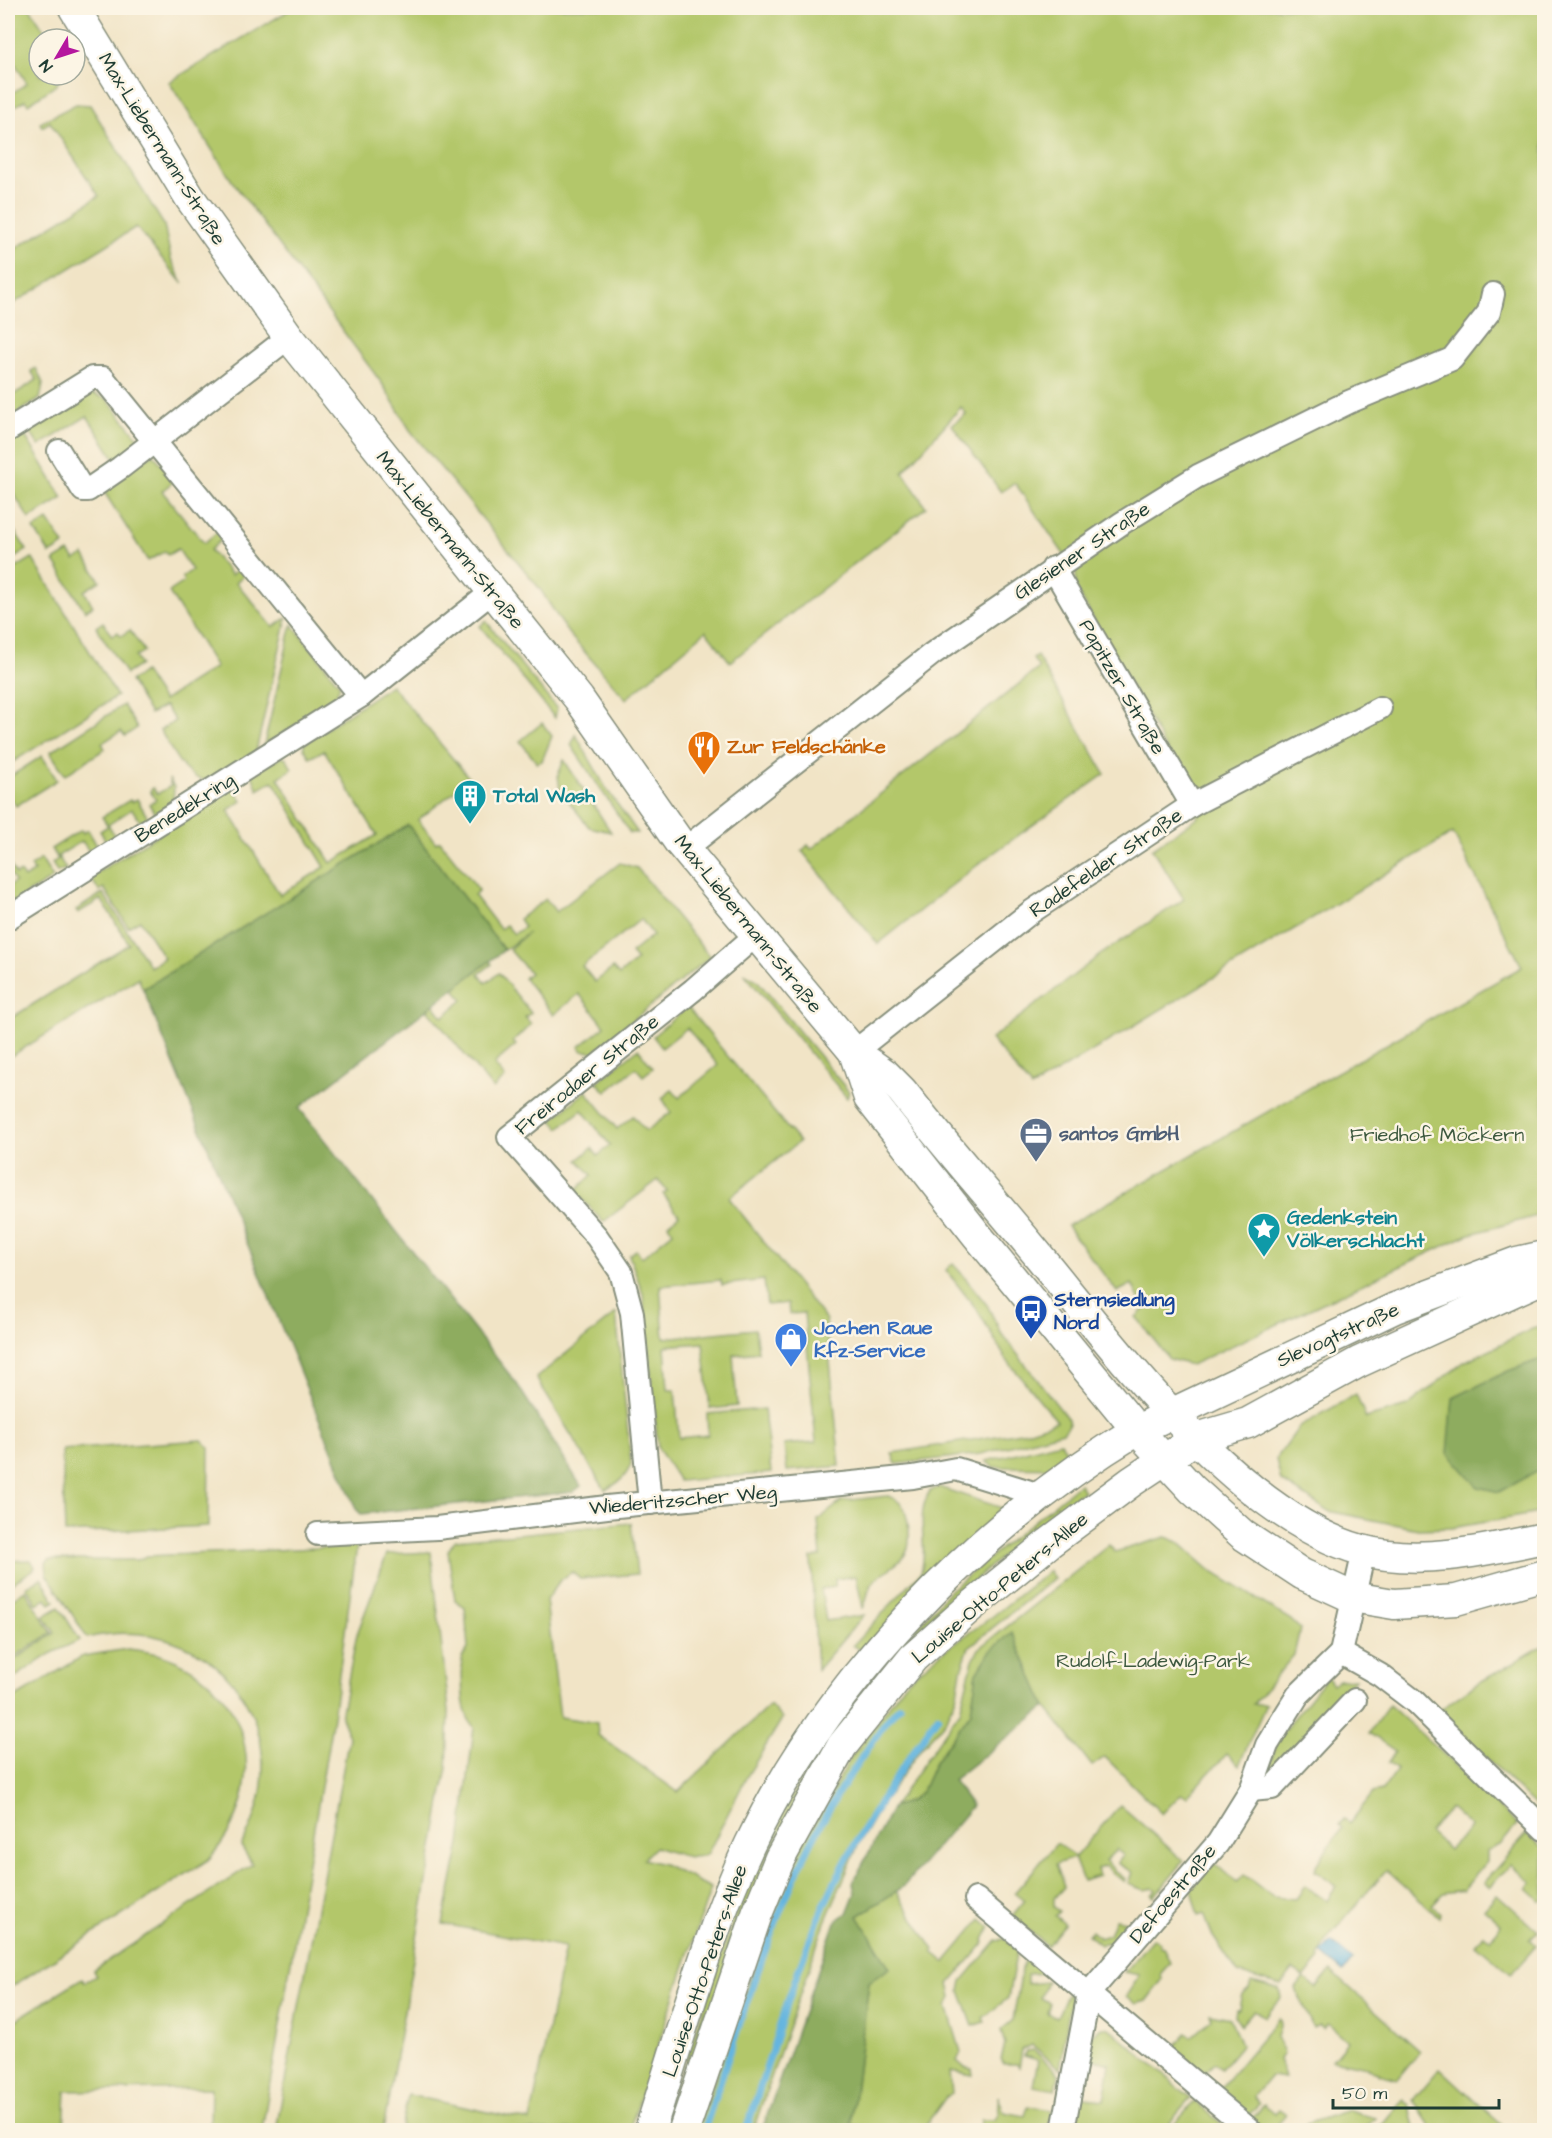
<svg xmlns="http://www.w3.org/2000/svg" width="1552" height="2138" font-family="'Architects Daughter',sans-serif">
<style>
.green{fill:#b3c76b;stroke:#698250;stroke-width:1.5;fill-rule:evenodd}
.forest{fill:#8eac5f;stroke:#56744a;stroke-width:1.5}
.water{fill:#65b5df;stroke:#42798a;stroke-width:1.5}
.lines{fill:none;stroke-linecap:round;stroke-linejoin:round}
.stream{stroke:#65b5df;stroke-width:7}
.minor-casing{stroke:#88907d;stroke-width:26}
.major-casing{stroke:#88907d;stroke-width:33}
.minor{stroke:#fff;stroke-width:22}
.major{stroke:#fff;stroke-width:30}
.labels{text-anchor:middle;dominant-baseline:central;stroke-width:5;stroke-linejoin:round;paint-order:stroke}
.street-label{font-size:20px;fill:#1f3d34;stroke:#fcf5e5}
.food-label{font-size:20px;font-weight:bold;fill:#c56008;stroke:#fcf5e5;text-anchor:start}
.culture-label{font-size:20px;font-weight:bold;fill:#0d838f;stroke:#fcf5e5;text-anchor:start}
.service-label{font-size:20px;font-weight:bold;fill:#4e5e75;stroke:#fcf5e5;text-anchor:start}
.park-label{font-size:20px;fill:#3d593f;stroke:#fcf5e5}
.transit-label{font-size:20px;font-weight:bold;fill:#164399;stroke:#fcf5e5;text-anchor:start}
.shop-label{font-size:20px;font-weight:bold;fill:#366cbe;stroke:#fcf5e5;text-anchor:start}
</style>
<rect width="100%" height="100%" fill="#fcf5e5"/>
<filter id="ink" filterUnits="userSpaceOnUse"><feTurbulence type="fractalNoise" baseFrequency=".0167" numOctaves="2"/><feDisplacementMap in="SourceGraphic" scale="12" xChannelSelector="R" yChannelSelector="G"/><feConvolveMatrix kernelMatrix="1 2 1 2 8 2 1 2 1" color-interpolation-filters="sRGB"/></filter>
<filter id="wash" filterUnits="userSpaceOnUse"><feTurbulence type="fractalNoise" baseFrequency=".008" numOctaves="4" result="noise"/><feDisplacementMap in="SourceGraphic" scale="24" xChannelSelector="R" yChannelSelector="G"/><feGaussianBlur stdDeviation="1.35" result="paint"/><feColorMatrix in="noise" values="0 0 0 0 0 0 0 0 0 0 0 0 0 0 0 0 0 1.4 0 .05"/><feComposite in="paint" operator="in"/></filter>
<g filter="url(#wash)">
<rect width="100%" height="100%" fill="#f1e4c6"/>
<!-- green -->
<g class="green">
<polygon points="8,8 30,8 50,39 39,39 39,75 64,75 55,86 28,104 25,100 14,107 8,96 27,83 8,52"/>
<polygon points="293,8 1544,8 1544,1214 1467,1235 1191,1365 1169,1359 1136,1317 1144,1309 1132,1284 1117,1292 1067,1226 1522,967 1453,833 1031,1088 991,1039 1100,955 1184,899 1152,849 1198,817 1175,765 1076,588 1076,572 1015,483 1001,492 952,425 966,414 961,407 903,472 926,507 730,662 706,631 626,699 568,633 540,589 410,430 383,385 232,181 169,82"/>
<polygon points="76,104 90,105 164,225 171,259 183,284 136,227 8,307 8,253 99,196 50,122 42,127 40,123"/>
<polygon points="36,368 43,383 40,399 14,415 8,404 8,398 37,380 31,371"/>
<polygon points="90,393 107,399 145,446 118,464 87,416 39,446 28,429 83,394"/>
<polygon points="23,432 63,498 29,519 8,484 8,442"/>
<path d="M153 454 175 480 162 491 204 543 217 532 222 539 210 550 231 575 243 565 249 571 236 582 273 627 287 618 256 751 210 780C184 782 172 749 160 730L175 721 165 706 150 714 130 681 144 672 163 701 216 667 169 592 184 582 182 577 192 570 178 549 168 555 165 551 148 561 101 487Z"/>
<polygon points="48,520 64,545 50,554 34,529"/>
<polygon points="11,526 27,550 8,562 8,528"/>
<polygon points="69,552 75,560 84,555 100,581 84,591 93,606 85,611 54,561"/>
<polygon points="32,558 117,696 8,765 8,573"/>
<polygon points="486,621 557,709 555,718 480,626"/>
<polygon points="103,622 112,636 118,632 121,636 130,630 144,651 135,657 140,665 126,674 96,627"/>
<polygon points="292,624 340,685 334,702 264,745"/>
<polygon points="1037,656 1105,774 985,859 878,944 802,851 808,845 811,849 1039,668 1033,659"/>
<path d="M391 685 470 779 418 820 436 843 440 841 479 890 474 895 500 929 506 925 514 934 524 927 519 919 546 899 556 912 620 863 637 868 710 957 594 1052 583 1051 579 1047 605 1026 579 994 553 1015 524 978 530 973 509 949 528 933 504 950 408 825 143 989 138 978 8 1058V1020L129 944 101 899 78 913 76 910 103 893 150 967 164 958 140 920 128 927 104 888 99 891 90 877 231 789 235 790 242 801 228 810 280 895 325 867 273 781 258 790 252 775 281 757 286 758 292 769 278 778 331 863 377 835 324 750 310 758 304 748V744ZM641 919 653 935 631 953 637 960 619 975 613 968 595 982 582 966Z"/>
<polygon points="123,705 137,728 125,736 121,731 102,743 105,749 65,775 50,752"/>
<polygon points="542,723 552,736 542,761 537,763 520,741"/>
<polygon points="576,735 607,790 638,833 630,833 571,745"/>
<polygon points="42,756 57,780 16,806 12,799 8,802 8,778"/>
<polygon points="564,760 611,832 589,827 560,790 558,775"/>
<polygon points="169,779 174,787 173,803 155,814 149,804 156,800 150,791 153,788 157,794 171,786"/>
<polygon points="137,799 148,818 141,823 132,809 108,825 116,838 107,843 100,831 108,826 102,817 130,800 132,802"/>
<polygon points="81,830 83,833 88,830 99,849 91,854 82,841 58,856 66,869 57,872 52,863 58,859 51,849"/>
<polygon points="41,859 53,878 12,903 8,896 8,887 15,882 8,869 8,862 16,875 20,872 24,878 34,872 31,866"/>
<polygon points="490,961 492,964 479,974 486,983 499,973 531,1013 525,1017 531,1024 513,1042 516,1045 494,1064 505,1078 493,1089 427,1009 433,1004 443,1017 463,1000 454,988"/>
<polygon points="744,973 757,980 849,1092 847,1098"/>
<polygon points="687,1007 799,1142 729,1198 826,1320 840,1466 787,1471 784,1445 816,1442 804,1313 789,1314 788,1303 767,1305 764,1280 722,1285 721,1280 660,1286 664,1338 755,1329 758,1352 733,1355 737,1406 710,1409 703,1343 665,1346 668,1390 675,1390 679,1438 708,1435 707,1414 764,1409 771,1473 679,1481 658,1448 643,1294 629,1255 636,1250 642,1257 673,1232 668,1224 679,1215 663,1194 667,1191 658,1180 603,1222 575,1191 592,1175 578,1160 592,1148 598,1156 610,1145 582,1110 559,1128 552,1120 586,1091 617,1129 633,1116 646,1131 671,1112 662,1098 672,1090 679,1098 718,1065 687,1028 662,1048 653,1036"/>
<polygon points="638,1049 653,1068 643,1076 636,1068 606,1092 597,1082"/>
<polygon points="953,1263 987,1305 1001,1333 1068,1419 1069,1425 1063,1432 981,1454 896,1464 892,1453 1027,1431 1057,1421 1006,1359 978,1311 946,1270"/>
<path d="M616 1313 631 1464C626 1478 618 1483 605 1490L536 1378Z"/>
<polygon points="1544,1326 1544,1512 1451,1528 1418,1529 1328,1511 1281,1481 1276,1459 1299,1427 1356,1394 1366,1418 1407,1406 1464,1362 1532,1329"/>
<polygon points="202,1440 209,1447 208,1526 65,1533 62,1450"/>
<polygon points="1060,1442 1073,1459 1063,1468 993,1467 986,1461"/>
<path d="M1079 1484 1084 1491C999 1553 928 1619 862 1702L670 2130H663L738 1906 762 1848 826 1734 949 1591Z"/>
<path d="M939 1487 1008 1510 862 1651 853 1645 921 1572C929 1545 914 1515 930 1491Z"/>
<path d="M888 1496C892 1498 897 1500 900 1503 909 1513 913 1545 904 1556 896 1567 881 1572 873 1583 866 1591 868 1600 863 1608L856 1576 835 1579V1587L821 1589 826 1621 864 1615 817 1670 811 1558 821 1556 818 1520 842 1501Z"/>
<path d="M631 1523 637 1574 580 1579 572 1572 561 1579 546 1600 560 1717 597 1723 598 1735 678 1792 770 1705 782 1719 746 1778 708 1853C693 1863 670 1851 655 1847L643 1859 663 1864 711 1888 634 2116 629 2130H401L408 2095 530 2121 565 1947 443 1924 460 1844 474 1727C459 1711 463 1678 462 1657L468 1649 465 1607 455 1600 448 1551 455 1540Z"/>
<polygon points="1166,1537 1178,1542 1211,1571 1291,1620 1300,1629 1294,1655 1253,1704 1266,1704 1239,1765 1227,1754 1187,1796 1181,1794 1162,1814 1105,1757 1092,1766 1046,1707 1012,1633 977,1673 971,1712 935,1762 922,1791 910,1801 893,1807 960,1711 973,1660 979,1649 1109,1545 1115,1552"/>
<path d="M357 1546 333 1717 262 2130H210L211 2088 66 2091 64 2130H8V2025L82 1978 85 1982 96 1976 93 1971 252 1864 241 1846C307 1732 215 1608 87 1638L47 1574 46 1563 49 1560H138L147 1556Z"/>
<polygon points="431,1552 449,1711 447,1768 383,2130 276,2130 349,1737 341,1717 357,1634 387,1554"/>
<polygon points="31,1560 35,1567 33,1570 8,1586 8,1561"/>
<polygon points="1049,1571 1054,1578 969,1647 961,1670 957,1694 947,1719 922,1747 884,1801 859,1843 825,1922 753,2130 696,2130 791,1863 852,1756 907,1681 942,1652 993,1616"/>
<polygon points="41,1578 55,1601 50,1604 46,1598 37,1604 26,1587"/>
<polygon points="25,1590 52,1633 8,1661 8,1602"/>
<polygon points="59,1607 80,1640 50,1654 8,1682 8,1664 55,1633 44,1616"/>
<polygon points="1544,1645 1544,1814 1438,1711 1475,1685"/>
<path d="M128 1649C242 1659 284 1776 208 1860L8 1989V1702L83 1656Z"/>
<polygon points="1327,1677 1333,1684 1339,1680 1355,1679 1266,1779 1278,1738"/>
<path d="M1389 1705 1458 1767 1517 1825 1501 1844 1487 1851V1862L1463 1890 1443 1893 1432 1905 1440 1913 1439 1917 1386 1870 1326 1940 1318 1957 1320 1959 1304 1978 1316 1988 1331 1971 1420 2051 1397 2079 1378 2074V2072L1368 2069V2067L1332 2060 1348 2041 1328 2023 1323 2028 1320 2025 1313 2028 1296 1988 1304 1978 1293 1969 1281 1985 1238 1973 1212 1935 1204 1914 1198 1916 1191 1890 1214 1863 1237 1883 1244 1875 1273 1897 1296 1899 1305 1886 1327 1901 1336 1886 1315 1871 1316 1865 1342 1828 1339 1825 1344 1819 1350 1823 1373 1793 1382 1791 1397 1770 1388 1763 1395 1751 1369 1733ZM1450 1808 1471 1827 1449 1850 1429 1832Z"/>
<polygon points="1120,1805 1184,1861 1154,1897 1152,1895 1156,1890 1153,1888 1144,1890 1128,1884 1132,1872 1117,1863 1124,1855 1117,1849 1105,1861 1125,1879 1124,1882 1105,1866 1097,1869 1099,1876 1083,1881 1074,1858 1056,1864 1064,1887 1054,1898 1054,1907 1059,1911 1055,1916 1065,1924 1047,1946 1012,1916 1025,1900 1015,1892 1057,1843 1075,1857"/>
<polygon points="1527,1834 1544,1848 1544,1898 1541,1902 1527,1889 1532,1883 1511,1864 1490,1887 1484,1882"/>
<polygon points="896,1891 934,1950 933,1952 945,1962 981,1919 990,1927 984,1940 985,1942 949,1984 952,1997 947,2006 961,2052 957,2061 964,2067 972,2069 973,2075 950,2071 952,2094 946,2097 922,2130 900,2125 899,2130 875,2130 851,2124 869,1982 858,1916"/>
<polygon points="1497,1894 1538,1931 1530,1940 1536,1946 1511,1974 1476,1944 1484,1934 1490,1939 1502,1925 1484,1909"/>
<polygon points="1115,1919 1131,1922 1114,1942 1100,1945 1088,1935 1091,1931 1099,1938 1109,1935"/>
<polygon points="1153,1938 1160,1943 1159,1946 1163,1947 1170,1963 1161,1973 1162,1980 1146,2001 1136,2004 1126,1996 1140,1975 1124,1972"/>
<polygon points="1005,1939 1017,1950 1008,1998 983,2018 985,2022 973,2026 960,1991 962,1981 997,1940"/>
<polygon points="1027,1958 1045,1973 1027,1974 1027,1984 1047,1982 1040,1998 1050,2003 1047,2013 1057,2017 1068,1993 1071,1998 1060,2069 1032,2045 1022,2050 1019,2067 1017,2064 1004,2064 1001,2059 1005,2045 1001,2030 1013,2020 1023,1964"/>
<polygon points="1251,1982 1279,1989 1281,1998 1265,2017 1254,2010 1241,2025 1235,2016 1236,2009 1239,2009 1242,1995 1249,1989"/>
<polygon points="1210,2014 1230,2018 1241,2045 1221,2069 1214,2063 1202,2076 1171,2051 1186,2033 1191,2037 1212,2019"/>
<polygon points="1279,2018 1281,2022 1277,2037 1283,2053 1279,2059 1285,2078 1271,2076 1255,2095 1254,2098 1259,2104 1247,2117 1217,2092"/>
<polygon points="1101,2027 1109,2028 1191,2098 1163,2130 1117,2130 1115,2125 1100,2130 1070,2130 1076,2097 1104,2100 1110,2064 1085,2057 1087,2040"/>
<polygon points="1034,2050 1059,2074 1056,2090 1033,2086 1038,2060 1024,2056 1027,2051"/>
<polygon points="1440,2068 1507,2130 1433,2130 1413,2100"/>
<polygon points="998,2096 1004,2112 1025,2116 1028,2106 1052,2110 1048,2130 980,2130 981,2120 994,2120 999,2113"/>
<polygon points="1403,2099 1409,2105 1416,2130 1377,2130"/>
<polygon points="1195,2101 1197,2103 1229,2130 1169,2130"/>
<polygon points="1264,2105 1275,2114 1279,2110 1286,2115 1273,2130 1263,2130 1251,2120"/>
<polygon points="1349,2110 1375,2118 1364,2130 1300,2130 1306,2124"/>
</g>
<!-- forest -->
<g class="forest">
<polygon points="408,825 504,950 299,1108 517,1384 581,1486 573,1492 361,1514 356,1509 143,989"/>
<polygon points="1544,1358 1544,1467 1499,1492 1478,1487 1448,1453 1453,1398 1508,1371"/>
<polygon points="1012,1632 1046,1707 953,1780 972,1806 903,1887 858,1916 890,1968 869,1982 851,2124 875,2130 762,2130 835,1922 847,1913 855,1893 853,1882 893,1807 910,1801 922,1791 935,1762 971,1712 977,1673 990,1652"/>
</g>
<!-- water -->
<polygon class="water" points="1332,1942 1353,1960 1343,1972 1321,1953"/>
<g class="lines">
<!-- stream -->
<g class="stream">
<path d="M704 2130C748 2002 783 1869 862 1757 874 1740 885 1720 900 1706"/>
<path d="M746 2130C774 2049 797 1959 835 1882 864 1823 900 1770 938 1716"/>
</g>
</g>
</g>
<g filter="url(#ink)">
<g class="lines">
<!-- minor casing -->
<g class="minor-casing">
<g id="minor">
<polyline points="8,430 92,378 103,378 361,696"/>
<polyline points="59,451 83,490 88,490 120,468 289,337"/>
<polyline points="1053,568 1192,805"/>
<polyline points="685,849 932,654 1122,523 1198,476 1349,402 1452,359 1489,312 1493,294"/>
<polyline points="8,918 361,696 492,592"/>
<polyline points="854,1052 1031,912 1192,805 1380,708"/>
<polyline points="650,1503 632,1313 621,1272 597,1237 509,1137 693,990 756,935"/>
<polyline points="318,1534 437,1528 607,1507 913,1477 956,1469 1043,1496"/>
<polyline points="1341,1653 1380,1675 1414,1701 1544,1829"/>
<polyline points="1341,1653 1364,1551"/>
<polyline points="1251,1790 1272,1788 1355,1700"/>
<polyline points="976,1899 1250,2130"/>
<polyline points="1063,2130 1089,1993 1218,1843 1251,1790 1267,1745 1298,1695 1341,1653"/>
</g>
</g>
<!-- major casing -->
<g class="major-casing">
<g id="major">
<path d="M74 8 190 198 289 337 579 699 679 842 854 1052 885 1074 902 1091C946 1147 993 1200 1038 1255 1118 1352 1237 1515 1361 1550 1419 1566 1487 1550 1544 1538"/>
<polyline points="854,1052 869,1098 976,1234 1137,1430 1192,1489 1243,1535 1302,1574 1352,1597 1394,1604 1456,1600 1544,1575"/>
<path d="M650 2130C681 2035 707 1935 750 1844 829 1678 980 1525 1137 1430L1395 1308 1517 1262 1544 1256"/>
<polyline points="684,2130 757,1914 780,1858 842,1746 913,1658 968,1609 1049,1543 1131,1482 1197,1438 1248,1423 1359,1362 1532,1283 1544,1280"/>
</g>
</g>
<!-- minor -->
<use href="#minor" class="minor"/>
<!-- major -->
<use href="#major" class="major"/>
</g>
</g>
<!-- icons -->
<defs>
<g id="restaurant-pin" transform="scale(1.725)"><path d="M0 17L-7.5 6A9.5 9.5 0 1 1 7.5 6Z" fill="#e8710a" stroke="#fcf5e5"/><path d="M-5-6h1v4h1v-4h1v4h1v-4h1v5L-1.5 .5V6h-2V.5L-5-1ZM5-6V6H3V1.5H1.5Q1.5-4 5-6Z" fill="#fff"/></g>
<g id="building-pin" transform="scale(1.725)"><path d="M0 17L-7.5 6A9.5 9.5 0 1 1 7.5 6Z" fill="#0f9aa8" stroke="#fcf5e5"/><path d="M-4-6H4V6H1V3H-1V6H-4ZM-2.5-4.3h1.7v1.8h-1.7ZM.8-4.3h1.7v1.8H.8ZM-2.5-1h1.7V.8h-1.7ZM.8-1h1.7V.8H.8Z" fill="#fff"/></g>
<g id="office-pin" transform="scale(1.725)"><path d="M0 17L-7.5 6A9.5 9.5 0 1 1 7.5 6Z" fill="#5c6f8a" stroke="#fcf5e5"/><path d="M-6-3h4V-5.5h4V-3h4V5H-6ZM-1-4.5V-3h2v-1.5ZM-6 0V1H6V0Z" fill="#fff"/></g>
<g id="sight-pin" transform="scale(1.725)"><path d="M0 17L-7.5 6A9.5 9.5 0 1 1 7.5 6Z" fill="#0f9aa8" stroke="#fcf5e5"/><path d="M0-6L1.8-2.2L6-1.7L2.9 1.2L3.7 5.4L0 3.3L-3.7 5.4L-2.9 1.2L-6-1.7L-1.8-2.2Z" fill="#fff"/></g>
<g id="bus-pin" transform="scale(1.725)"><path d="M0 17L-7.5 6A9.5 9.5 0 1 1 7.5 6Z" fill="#1a4fb4" stroke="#fcf5e5"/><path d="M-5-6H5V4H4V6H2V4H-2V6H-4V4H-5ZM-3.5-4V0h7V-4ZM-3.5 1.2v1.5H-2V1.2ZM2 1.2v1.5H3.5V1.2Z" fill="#fff"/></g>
<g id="shop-pin" transform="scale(1.725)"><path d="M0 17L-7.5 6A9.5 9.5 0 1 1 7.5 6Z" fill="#3f7fe0" stroke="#fcf5e5"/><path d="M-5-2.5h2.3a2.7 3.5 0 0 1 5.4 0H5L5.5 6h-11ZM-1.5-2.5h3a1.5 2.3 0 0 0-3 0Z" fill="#fff"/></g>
</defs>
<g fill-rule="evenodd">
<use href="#restaurant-pin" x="704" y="747"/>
<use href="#building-pin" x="470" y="796"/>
<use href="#office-pin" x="1036" y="1134"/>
<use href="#sight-pin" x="1264" y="1229"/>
<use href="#bus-pin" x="1031" y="1311"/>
<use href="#shop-pin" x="791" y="1339"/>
</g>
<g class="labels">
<!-- street labels -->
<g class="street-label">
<text transform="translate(162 149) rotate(58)">Max-Liebermann-Straße</text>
<text transform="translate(450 540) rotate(51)">Max-Liebermann-Straße</text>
<text transform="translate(1082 551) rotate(-34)">Glesiener Straße</text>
<text transform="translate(1122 687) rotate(60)">Papitzer Straße</text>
<text transform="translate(185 808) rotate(-32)">Benedekring</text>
<text transform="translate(1106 863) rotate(-34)">Radefelder Straße</text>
<text transform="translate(748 924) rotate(51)">Max-Liebermann-Straße</text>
<text transform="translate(587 1075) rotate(-39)">Freirodaer Straße</text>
<text transform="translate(1338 1335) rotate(-24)">Slevogtstraße</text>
<text transform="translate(683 1500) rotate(-5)">Wiederitzscher Weg</text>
<text transform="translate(1000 1588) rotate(-40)">Louise-Otto-Peters-Allee</text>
<text transform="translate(1173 1894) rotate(-50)">Defoestraße</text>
<text transform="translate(705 1971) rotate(-71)">Louise-Otto-Peters-Allee</text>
</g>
<!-- food labels -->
<g class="food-label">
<text x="727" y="747">Zur Feldschänke</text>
</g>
<!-- culture labels -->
<g class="culture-label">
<text x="493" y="796">Total Wash</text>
<text x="1287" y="1218">Gedenkstein<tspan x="1287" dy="23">Völkerschlacht</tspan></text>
</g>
<!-- service labels -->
<g class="service-label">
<text x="1059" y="1134">santos GmbH</text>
</g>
<!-- park labels -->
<g class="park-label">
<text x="1437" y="1135">Friedhof Möckern</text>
<text x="1153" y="1661">Rudolf-Ladewig-Park</text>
</g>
<!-- transit labels -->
<g class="transit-label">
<text x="1054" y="1300">Sternsiedlung<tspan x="1054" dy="23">Nord</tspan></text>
</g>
<!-- shop labels -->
<g class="shop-label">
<text x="814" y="1328">Jochen Raue<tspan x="814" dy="23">Kfz-Service</tspan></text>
</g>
</g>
<!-- margin -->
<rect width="1552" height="2138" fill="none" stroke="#fcf5e5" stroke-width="30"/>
<!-- north arrow -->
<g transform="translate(57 57) rotate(231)"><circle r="28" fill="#fcf5e5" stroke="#a4ab9e" stroke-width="1.5"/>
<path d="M0-4.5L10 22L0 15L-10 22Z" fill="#b5179e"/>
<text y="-9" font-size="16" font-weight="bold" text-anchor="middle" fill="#1f3d34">N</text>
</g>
<!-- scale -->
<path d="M1333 2099v9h166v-9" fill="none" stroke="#1f3d34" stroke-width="3"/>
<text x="1342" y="2099" font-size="18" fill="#1f3d34" stroke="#fcf5e5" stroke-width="4.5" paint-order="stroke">50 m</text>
</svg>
